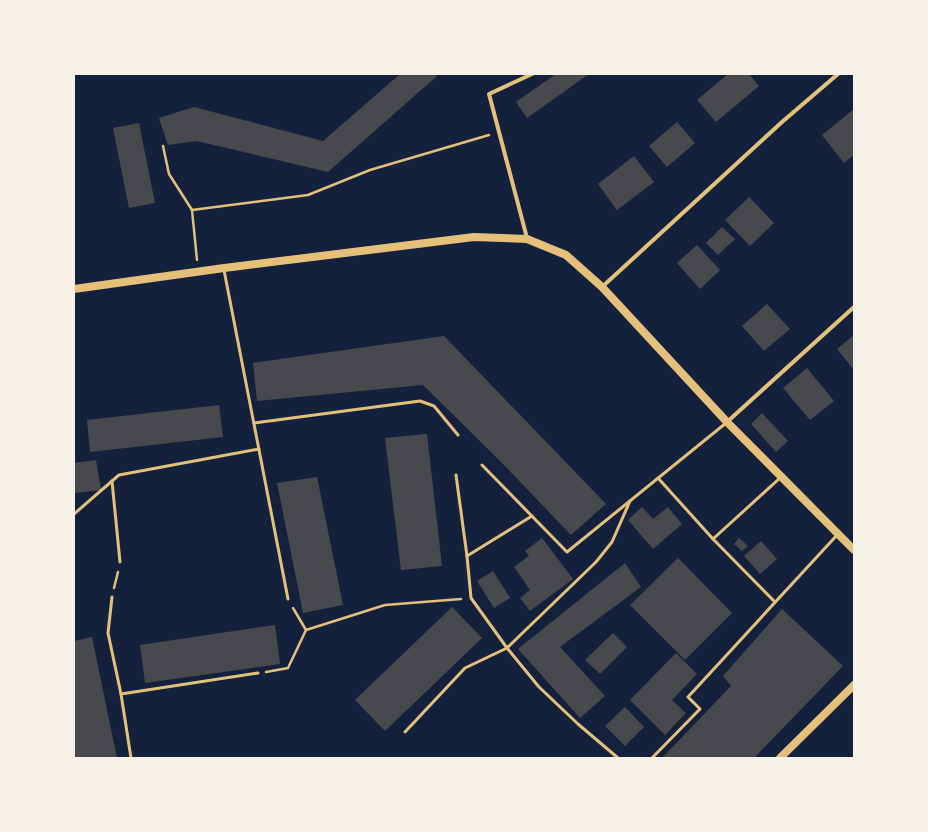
<svg xmlns="http://www.w3.org/2000/svg" width="928" height="832" font-family="Barlow,sans-serif">
<style>
.building{fill:#48494c}
.lines{fill:none;stroke-linecap:round;stroke-linejoin:round}
.path{stroke:#e5c07b;stroke-width:2.5}
.service{stroke:#e5c07b;stroke-width:3}
.minor{stroke:#e5c07b;stroke-width:4}
.secondary{stroke:#e5c07b;stroke-width:8}
</style>
<rect width="100%" height="100%" fill="#14213d"/>
<!-- building -->
<g class="building">
<polygon points="400,74 434,74 437,76 328,172 197,141 168,145 159,118 194,107 323,141"/>
<polygon points="556,74 589,74 527,118 516,102"/>
<polygon points="728,74 749,74 759,86 716,122 697,100"/>
<polygon points="854,109 854,155 844,163 822,135"/>
<polygon points="677,122 695,143 667,167 649,146"/>
<polygon points="139,123 155,203 129,208 113,128"/>
<polygon points="634,156 654,182 617,210 598,184"/>
<polygon points="749,197 774,223 750,246 725,220"/>
<polygon points="722,227 735,239 718,255 706,243"/>
<polygon points="697,245 720,270 700,289 677,263"/>
<polygon points="767,304 790,329 764,351 742,326"/>
<polygon points="854,335 854,370 837,349"/>
<polygon points="444,336 606,504 571,535 502,463 423,385 257,401 253,363"/>
<polygon points="807,368 834,401 810,420 783,388"/>
<polygon points="219,405 223,437 90,452 87,420"/>
<polygon points="762,413 788,441 776,452 751,424"/>
<polygon points="427,434 442,566 401,570 385,438"/>
<polygon points="96,460 101,490 74,493 74,463"/>
<polygon points="317,477 343,605 303,613 277,483"/>
<polygon points="642,507 653,519 668,507 682,524 653,549 628,520"/>
<polygon points="542,538 573,579 530,611 520,598 530,590 514,567 529,556 525,551"/>
<polygon points="739,538 748,546 742,551 734,544"/>
<polygon points="761,541 777,559 760,574 744,556"/>
<polygon points="678,558 732,613 685,660 630,605"/>
<polygon points="625,563 641,587 560,647 605,696 580,718 518,649"/>
<polygon points="493,571 510,598 494,608 477,581"/>
<polygon points="452,607 482,638 385,731 355,700"/>
<polygon points="782,609 843,666 754,758 662,758 731,686 723,676"/>
<polygon points="275,625 280,664 145,683 140,645"/>
<polygon points="613,633 627,647 600,674 585,660"/>
<polygon points="92,637 117,758 74,758 74,641"/>
<polygon points="676,653 697,674 672,700 686,713 665,735 630,700"/>
<polygon points="625,707 644,727 625,746 605,726"/>
</g>
<g class="lines">
<!-- path -->
<g class="path">
<polyline points="163,146 169,174 192,210"/>
<polyline points="197,260 192,210 308,195 370,170 489,135"/>
<polyline points="114,588 118,572"/>
<polyline points="293,608 306,630 385,605 461,599"/>
<polyline points="266,672 288,668 306,630"/>
</g>
<!-- service -->
<g class="service">
<polyline points="224,270 288,599"/>
<polyline points="254,423 420,401 434,406 458,435"/>
<polyline points="482,465 567,552 726,423"/>
<polyline points="658,478 713,539"/>
<polyline points="112,481 120,562"/>
<polyline points="74,514 119,475 259,449"/>
<polyline points="467,556 532,516"/>
<polyline points="112,597 108,633 121,694"/>
<polyline points="775,602 713,539 780,478"/>
<polyline points="405,732 465,668 507,648 471,598 467,556 456,475"/>
<polyline points="131,758 121,694 258,673"/>
<polyline points="618,758 578,724 539,687 507,648 596,562 612,542 630,501"/>
<polyline points="652,758 700,709 688,697 838,534"/>
</g>
<!-- minor -->
<g class="minor">
<polyline points="527,238 489,94 532,74"/>
<polyline points="602,287 782,122 838,74"/>
<polyline points="727,422 854,307"/>
</g>
<!-- secondary -->
<g class="secondary">
<polyline points="74,289 224,268 474,237 527,239 566,255 602,287 727,422 854,550"/>
<polyline points="780,758 854,685"/>
</g>
</g>
<!-- border -->
<rect width="928" height="832" fill="none" stroke="#f6f1e7" stroke-width="150"/>
</svg>
